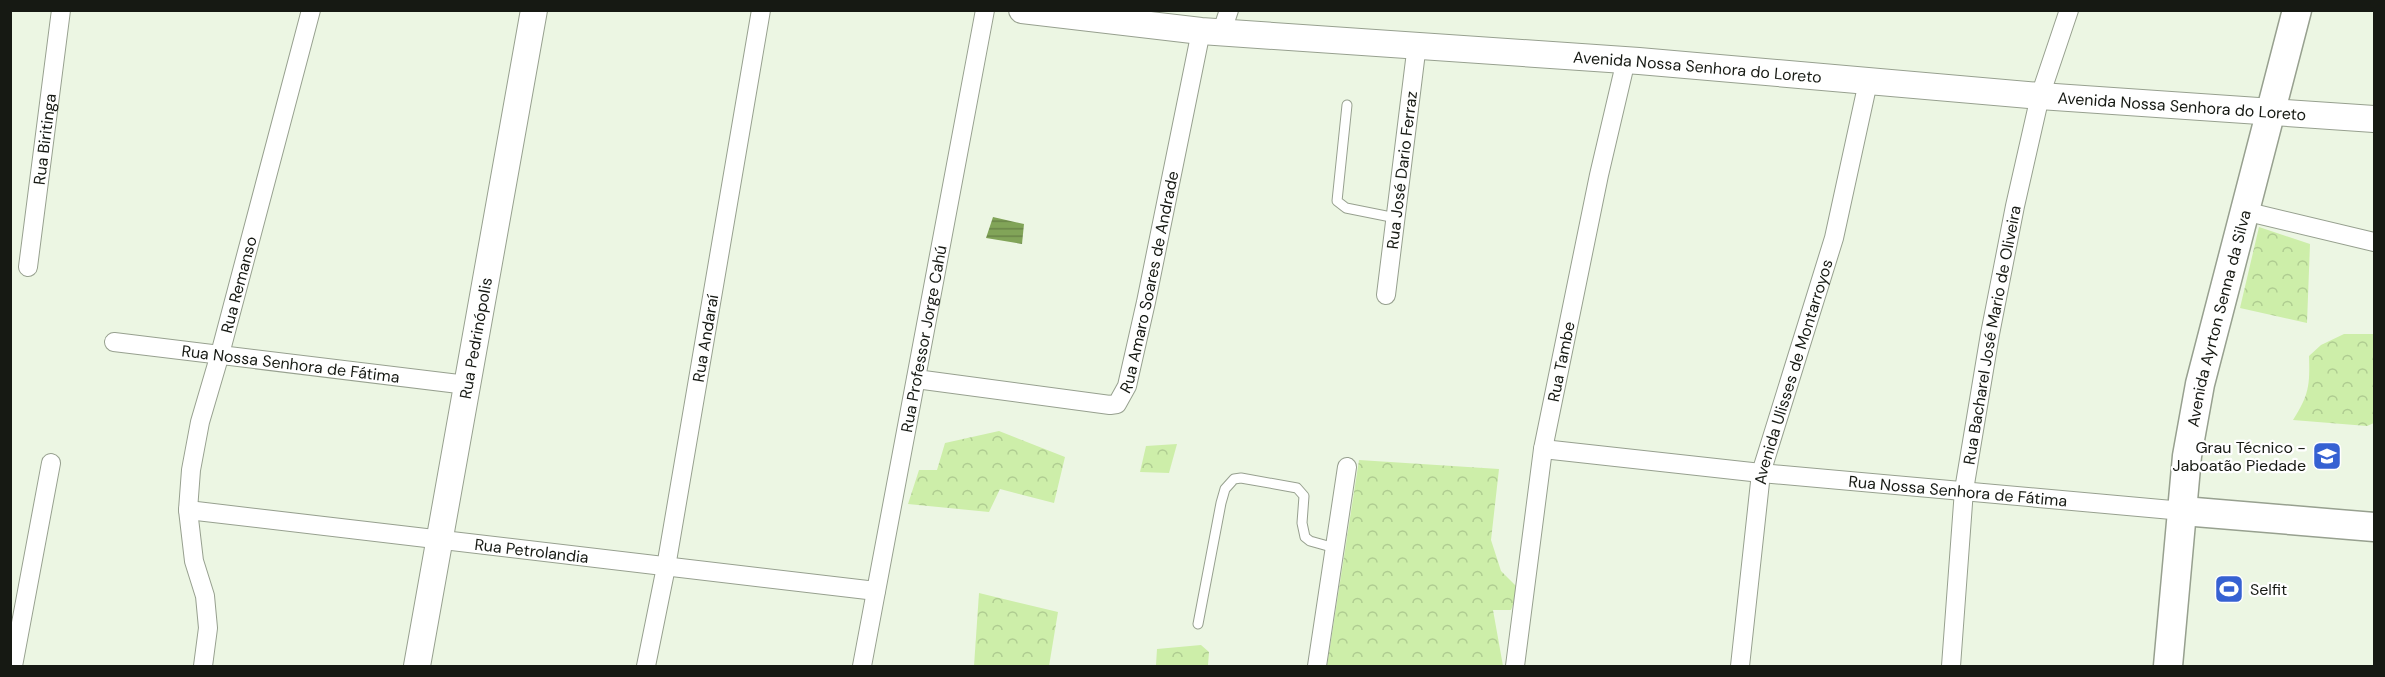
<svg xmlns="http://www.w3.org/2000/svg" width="2385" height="677" font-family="'DM Sans',sans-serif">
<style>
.forest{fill:url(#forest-crowns)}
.water{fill:url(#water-rules)}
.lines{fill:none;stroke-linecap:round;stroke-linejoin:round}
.lane-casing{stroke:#97a08f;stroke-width:11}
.street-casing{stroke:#97a08f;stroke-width:20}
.secondary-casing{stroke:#97a08f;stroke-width:28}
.primary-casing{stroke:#97a08f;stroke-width:31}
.lane{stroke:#fff;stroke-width:9}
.street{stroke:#fff;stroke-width:18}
.secondary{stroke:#fff;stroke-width:26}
.primary{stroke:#fff;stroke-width:28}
.labels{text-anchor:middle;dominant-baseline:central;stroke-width:4.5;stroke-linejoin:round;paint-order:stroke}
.street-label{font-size:16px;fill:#161913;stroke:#fff}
.poi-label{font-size:16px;fill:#161913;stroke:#fff;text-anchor:end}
</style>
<defs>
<pattern id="forest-crowns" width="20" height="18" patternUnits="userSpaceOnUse" patternTransform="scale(1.5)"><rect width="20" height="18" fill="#cdeea9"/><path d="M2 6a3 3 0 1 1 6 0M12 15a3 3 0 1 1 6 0" fill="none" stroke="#afcc91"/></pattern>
<pattern id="water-rules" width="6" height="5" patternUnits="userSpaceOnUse" patternTransform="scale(1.5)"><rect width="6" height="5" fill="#81a458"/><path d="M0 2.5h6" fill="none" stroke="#698548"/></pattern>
</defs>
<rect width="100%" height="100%" fill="#ecf6e3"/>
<!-- forest -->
<g class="forest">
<polygon points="2259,227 2310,244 2307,323 2240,308"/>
<path d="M2344 334H2374V423L2367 426 2293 420C2309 395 2310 385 2309 356L2321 345Z"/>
<polygon points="999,431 1065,457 1054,503 1000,489 989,512 908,504 919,470 937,470 945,443"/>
<polygon points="1177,444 1169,473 1140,472 1146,446"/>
<polygon points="1359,460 1499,469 1491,540 1501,571 1519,589 1511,610 1493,610 1503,666 1327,666"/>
<polygon points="979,593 1058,612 1049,666 974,666"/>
<polygon points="1201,645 1209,652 1208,665 1216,666 1156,665 1157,649"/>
</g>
<!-- water -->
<polygon class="water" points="993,217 1024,224 1022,244 986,238"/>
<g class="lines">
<!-- lane casing -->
<g class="lane-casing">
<g id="lane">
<polyline points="1347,105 1337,201 1346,208 1396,218"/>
<polyline points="1198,624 1221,503 1225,489 1234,479 1241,478 1297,488 1304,496 1302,523 1305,537 1310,541 1335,548"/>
</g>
</g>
<!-- street casing -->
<g class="street-casing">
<g id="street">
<polyline points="1222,31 1229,10"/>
<polyline points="2244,211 2374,242"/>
<path id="s1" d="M28 267 61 10"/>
<path id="s2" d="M1386 295 1417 44"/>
<path id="s3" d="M114 342 467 385"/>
<path id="s4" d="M916 379 1110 405 1117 404 1127 386 1146 302 1201 31"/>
<path id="s5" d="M1543 449 1761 473 2183 511"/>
<path id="s6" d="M188 510 876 591"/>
<polyline points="13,666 51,463"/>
<path id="s7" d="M203 666 208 628 205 596 194 561 188 510 191 470 200 422 220 354 311 10"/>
<path id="s8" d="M646 666 666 567 761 10"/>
<path id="s9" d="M862 666 985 10"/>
<polyline points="1317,666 1347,467"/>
<path id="s10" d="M1515 666 1543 449 1599 175 1626 60"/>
<path id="s11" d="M1740 666 1761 473 1834 238 1868 82"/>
<path id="s12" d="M1951 666 1964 490 1990 334 2015 206 2040 96 2069 10"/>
</g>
</g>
<!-- secondary casing -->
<g class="secondary-casing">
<g id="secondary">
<path id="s13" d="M1022 10 1201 31 1639 61 2040 96 2374 119"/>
<path id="s14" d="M417 666 534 10"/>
</g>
</g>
<!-- primary casing -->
<g class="primary-casing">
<g id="primary">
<polyline points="2183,511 2374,527"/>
<path id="s15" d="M2168 666 2187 456 2200 384 2297 10"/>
</g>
</g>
<!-- lane -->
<use href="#lane" class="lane"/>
<!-- street -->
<use href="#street" class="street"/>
<!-- secondary -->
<use href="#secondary" class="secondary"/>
<!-- primary -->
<use href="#primary" class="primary"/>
</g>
<!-- icons -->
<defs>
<g id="university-square" transform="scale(1.5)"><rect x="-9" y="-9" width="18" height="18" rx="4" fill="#3661d2" stroke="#fff"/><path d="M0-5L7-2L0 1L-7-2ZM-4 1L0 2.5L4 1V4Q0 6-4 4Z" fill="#fff"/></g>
<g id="stadium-square" transform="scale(1.5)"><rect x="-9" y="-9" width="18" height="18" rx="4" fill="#3661d2" stroke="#fff"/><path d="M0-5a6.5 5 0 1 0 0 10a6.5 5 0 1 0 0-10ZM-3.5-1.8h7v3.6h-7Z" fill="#fff"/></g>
</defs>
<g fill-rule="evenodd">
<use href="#university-square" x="2327" y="456"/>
<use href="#stadium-square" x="2229" y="589"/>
</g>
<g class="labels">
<!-- street labels -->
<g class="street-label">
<text stroke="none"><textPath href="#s13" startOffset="678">Avenida Nossa Senhora do Loreto</textPath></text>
<text stroke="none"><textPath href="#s13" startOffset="1164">Avenida Nossa Senhora do Loreto</textPath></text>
<text stroke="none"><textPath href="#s1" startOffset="129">Rua Biritinga</textPath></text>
<text stroke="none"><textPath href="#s2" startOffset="126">Rua José Dario Ferraz</textPath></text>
<text stroke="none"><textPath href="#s4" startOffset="330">Rua Amaro Soares de Andrade</textPath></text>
<text stroke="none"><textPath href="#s7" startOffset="390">Rua Remanso</textPath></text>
<text stroke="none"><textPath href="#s15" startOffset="352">Avenida Ayrton Senna da Silva</textPath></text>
<text stroke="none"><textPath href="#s12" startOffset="334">Rua Bacharel José Mario de Oliveira</textPath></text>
<text stroke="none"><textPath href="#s14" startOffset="333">Rua Pedrinópolis</textPath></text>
<text stroke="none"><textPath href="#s8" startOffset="333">Rua Andaraí</textPath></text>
<text stroke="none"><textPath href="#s9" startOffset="333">Rua Professor Jorge Cahú</textPath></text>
<text stroke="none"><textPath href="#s10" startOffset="308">Rua Tambe</textPath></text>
<text stroke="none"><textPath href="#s3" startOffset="178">Rua Nossa Senhora de Fátima</textPath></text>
<text stroke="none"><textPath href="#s11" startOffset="300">Avenida Ulisses de Montarroyos</textPath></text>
<text stroke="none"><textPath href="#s5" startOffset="417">Rua Nossa Senhora de Fátima</textPath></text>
<text stroke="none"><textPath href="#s6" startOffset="346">Rua Petrolandia</textPath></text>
</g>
<!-- poi labels -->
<g class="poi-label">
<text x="2306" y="447">Grau Técnico -<tspan x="2306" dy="18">Jaboatão Piedade</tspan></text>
<text x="2250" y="589" text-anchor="start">Selfit</text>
</g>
</g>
<!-- border -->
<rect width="2385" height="677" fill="none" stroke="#161913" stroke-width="24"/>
</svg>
